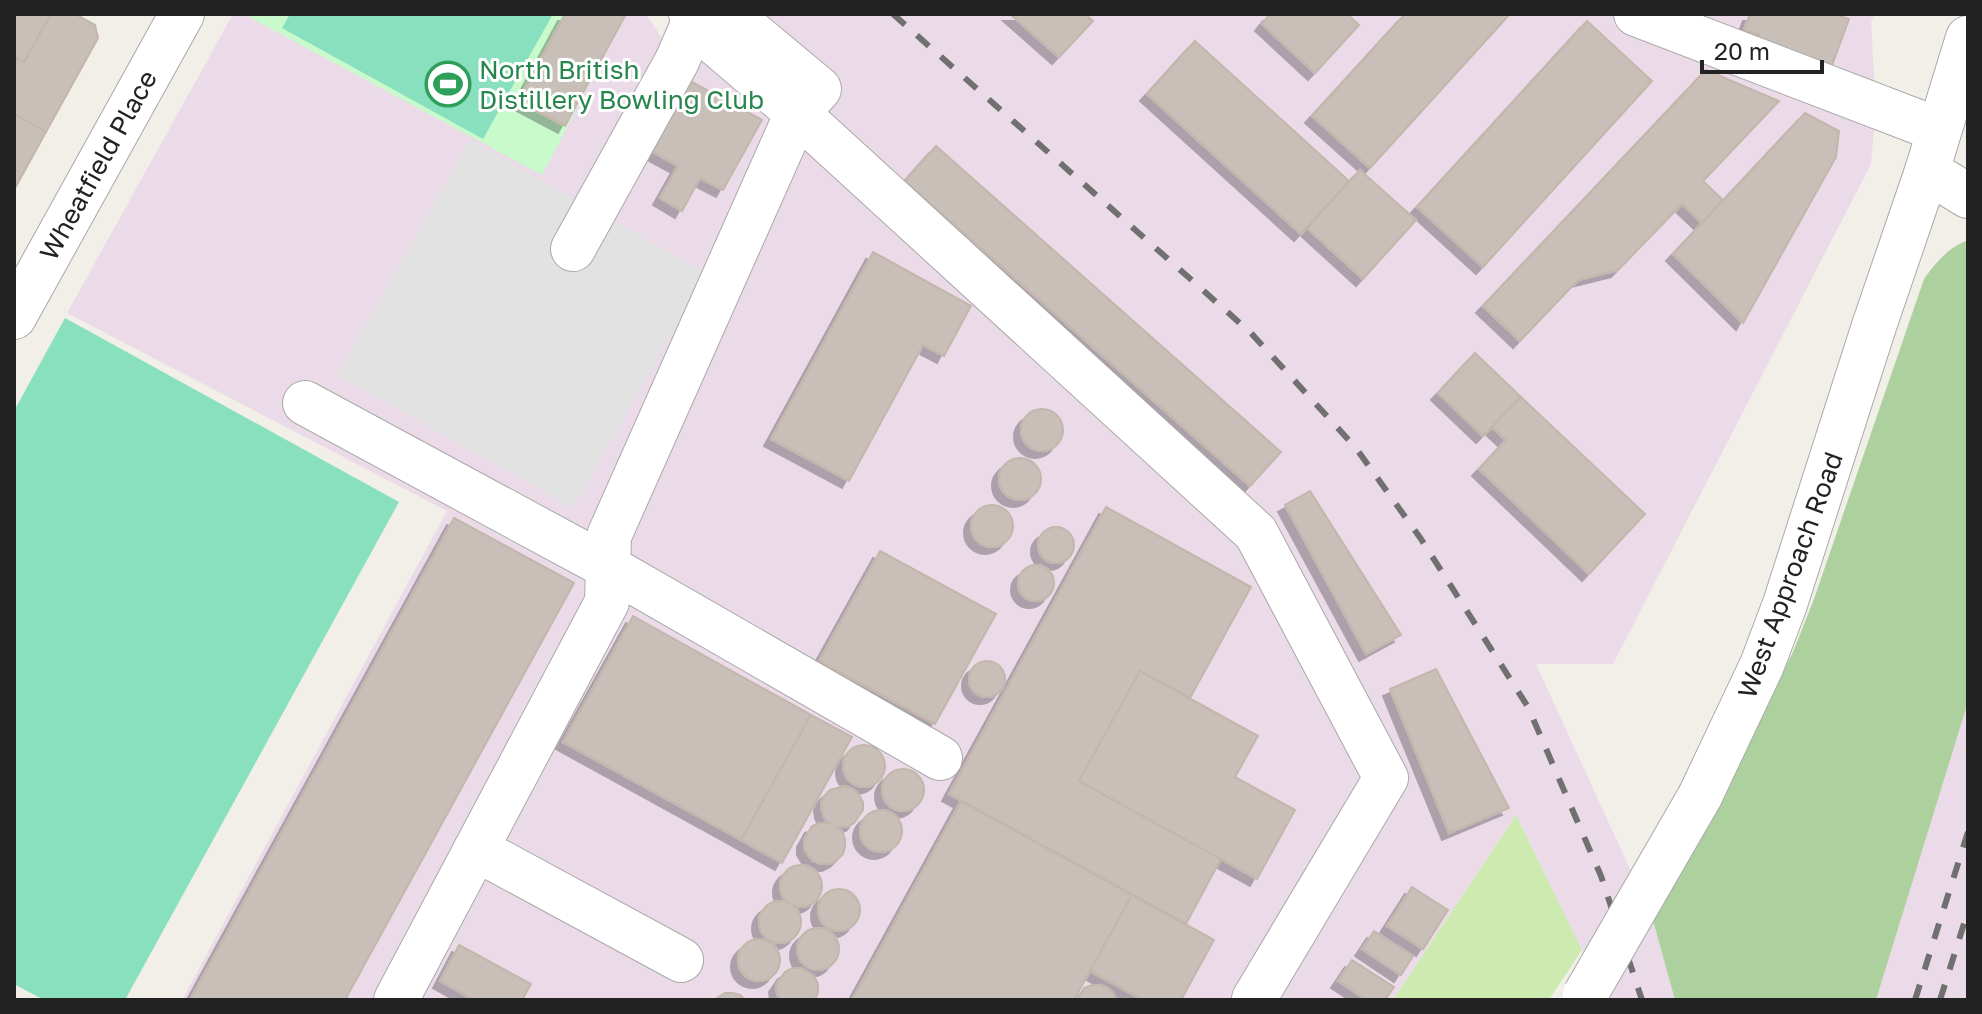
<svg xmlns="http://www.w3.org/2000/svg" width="1982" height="1014" font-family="'Golos Text',sans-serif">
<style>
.industrial{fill:#ebdbe8}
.grass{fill:#cdebb0}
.forest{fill:#add19e}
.park{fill:#c8facc}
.pitch{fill:#88e0be}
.parking{fill:#e2e2e2}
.building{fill:#c7bfb8;stroke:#c4b6ab;stroke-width:2;filter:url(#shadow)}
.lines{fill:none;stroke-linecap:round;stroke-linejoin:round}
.minor-casing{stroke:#a9a9a9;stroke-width:46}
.minor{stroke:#fff;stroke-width:44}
.rail{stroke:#707070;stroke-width:6;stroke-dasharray:16 16;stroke-linecap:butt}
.minor-bridge-casing{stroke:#a9a9a9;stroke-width:46;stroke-linecap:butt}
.minor-bridge{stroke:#fff;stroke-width:44}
.labels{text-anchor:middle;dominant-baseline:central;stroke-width:6;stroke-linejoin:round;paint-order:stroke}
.leisure-label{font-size:26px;fill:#27864d;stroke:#fff;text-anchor:start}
.street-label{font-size:26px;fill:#222;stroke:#fff}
</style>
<defs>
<filter id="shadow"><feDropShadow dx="-7" dy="7" stdDeviation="0" flood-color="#0004"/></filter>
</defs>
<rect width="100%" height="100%" fill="#f2efe9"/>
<!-- industrial -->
<g class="industrial">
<polygon points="233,14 244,14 542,174 626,14 646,14 677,61 724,14 1875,14 1871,23 1876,106 1871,164 1613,664 1536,664 1652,917 1675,1000 1610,1000 1609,993 1582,950 1516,815 1393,1000 182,1000 447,511 67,313"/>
<polygon points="1968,702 1968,1000 1876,1000 1933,815"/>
</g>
<!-- grass -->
<polygon class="grass" points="1516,815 1582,950 1549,1000 1393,1000"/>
<!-- forest -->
<path class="forest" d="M1968 240V702L1876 1000H1675L1652 917 1737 765 1793 652 1814 599 1924 279C1935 263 1949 247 1968 240Z"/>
<!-- park -->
<polygon class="park" points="244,14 626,14 542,175"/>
<!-- pitch -->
<g class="pitch">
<polygon points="290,14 553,14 483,139 282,28"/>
<polygon points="65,318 399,502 125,1000 44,1000 14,984 14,411"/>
</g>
<!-- parking -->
<polygon class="parking" points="470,140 706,273 573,508 337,375"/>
<!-- building -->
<g class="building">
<polygon points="14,14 51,14 24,62 14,56"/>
<polygon points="51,14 75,14 95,25 98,38 46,132 14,114 14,64 18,58 24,62"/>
<polygon points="565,14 626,14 565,126 518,101"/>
<polygon points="1010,14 1085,14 1093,21 1059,57"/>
<polygon points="1270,14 1347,14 1359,25 1315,73 1262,24"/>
<polygon points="1405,14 1510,14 1370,168 1312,116"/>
<polygon points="1750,14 1834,14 1849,19 1831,68 1757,41 1759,35 1744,30"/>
<polygon points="1587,21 1652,81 1483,267 1417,207"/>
<polygon points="1195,41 1349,181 1301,234 1147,94"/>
<polygon points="1706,70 1779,101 1703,181 1723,200 1702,223 1682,204 1618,270 1578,280 1520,341 1483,306"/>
<polygon points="690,81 762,120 723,190 700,178 682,211 660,198 678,166 651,151"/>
<polygon points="1805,113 1839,131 1836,157 1743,323 1673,254"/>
<polygon points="14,114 46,132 14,190"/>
<polygon points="936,146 1281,452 1250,486 905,181"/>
<polygon points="1360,170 1416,220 1363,279 1307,228"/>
<polygon points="873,252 971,306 944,356 923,345 849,481 771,439"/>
<polygon points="1475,353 1521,397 1483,436 1438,393"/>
<polygon points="1521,397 1645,514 1589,574 1479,469 1506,440 1492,427"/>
<circle cx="1042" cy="430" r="21"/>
<circle cx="1020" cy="479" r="21"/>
<polygon points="1310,491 1401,635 1366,654 1285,505"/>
<circle cx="992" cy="526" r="21"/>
<polygon points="1106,507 1251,587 1190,698 1140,671 1079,781 1221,859 1186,924 949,794"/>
<polygon points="454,518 574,583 345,1000 190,1000"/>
<circle cx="1056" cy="545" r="18"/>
<polygon points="880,551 996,614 935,724 819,661"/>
<circle cx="1036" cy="583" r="18"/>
<polygon points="633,616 811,715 741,840 563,742"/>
<circle cx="987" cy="679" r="18"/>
<polygon points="1436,669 1509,808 1449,833 1390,689"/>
<polygon points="1140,671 1258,736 1235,777 1295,810 1257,879 1079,781"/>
<polygon points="811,715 852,737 782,863 741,840"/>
<circle cx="864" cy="766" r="21"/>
<circle cx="903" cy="790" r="21"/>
<polygon points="845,786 853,789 859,795 863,802 863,810 854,823 847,827 837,827 842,831 845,839 845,847 843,854 837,860 829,864 821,864 813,861 808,855 804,848 804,840 812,826 820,823 829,823 825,819 822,811 821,803 824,796 830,790"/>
<polygon points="961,801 1132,895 1074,1000 852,1000"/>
<circle cx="881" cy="831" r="21"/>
<circle cx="801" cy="886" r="21"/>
<polygon points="1412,887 1448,910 1423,949 1387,926"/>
<circle cx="839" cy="910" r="21"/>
<polygon points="1132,895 1214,940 1181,1000 1143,1000 1090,971"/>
<circle cx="780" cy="922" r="21"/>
<circle cx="818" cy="949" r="21"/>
<polygon points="1374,931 1413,956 1401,975 1362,949"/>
<circle cx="759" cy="960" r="21"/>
<polygon points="459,945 531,984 522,1000 474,1000 440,981"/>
<polygon points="1352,960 1394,987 1385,1000 1367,1000 1338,981"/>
<polygon points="792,968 801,968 814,976 818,984 818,992 815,1000 780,1000 777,993 776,985 785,972"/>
<polygon points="1092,985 1100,985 1108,988 1113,993 1116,1000 1077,1000 1084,988"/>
<polygon points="725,993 733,993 740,995 745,1000 714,1000"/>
</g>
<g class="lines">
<!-- minor casing -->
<g class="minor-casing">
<g id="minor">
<polyline points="1636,14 1939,130"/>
<polyline points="693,24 797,113 1256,533 1386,778 1254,999"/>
<polyline points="1927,171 1968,196"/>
<polyline points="573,249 677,61 693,24 691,14"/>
<polyline points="14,317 182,14"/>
<polyline points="305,403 608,567 940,758"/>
<polyline points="1700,796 1762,665 1785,604 1874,326 1927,171 1968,38"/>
<polyline points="476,849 681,960"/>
<polyline points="396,1000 607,602 609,536 797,113 819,89 729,14"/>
</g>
</g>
<!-- minor -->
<use href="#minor" class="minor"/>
<!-- rail -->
<g class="rail">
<polyline points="893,14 1251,333 1356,448 1421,539 1528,707 1601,876 1642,1000"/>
<polyline points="1915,1000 1968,832"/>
<polyline points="1940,1000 1968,911"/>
</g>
<!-- minor-bridge casing -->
<g class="minor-bridge-casing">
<polyline id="minor-bridge" points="1585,995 1700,796"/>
</g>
<!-- minor-bridge -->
<use href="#minor-bridge" class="minor-bridge"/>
</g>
<!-- icons -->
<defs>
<g id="stadium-ring" transform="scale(2.3)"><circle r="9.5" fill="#fff" stroke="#2e9e5b" stroke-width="1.5"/><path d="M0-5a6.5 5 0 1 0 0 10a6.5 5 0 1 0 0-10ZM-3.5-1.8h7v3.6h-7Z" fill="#2e9e5b"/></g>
</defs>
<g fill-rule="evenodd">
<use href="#stadium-ring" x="448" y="84"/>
</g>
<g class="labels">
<!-- leisure labels -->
<g class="leisure-label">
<text x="479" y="69">North British<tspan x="479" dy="30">Distillery Bowling Club</tspan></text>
</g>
<!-- street labels -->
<g class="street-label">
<text transform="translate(98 165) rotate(-61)">Wheatfield Place</text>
<text transform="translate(1790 575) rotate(-70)">West Approach Road</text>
</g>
</g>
<!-- border -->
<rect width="1982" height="1014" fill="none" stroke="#222222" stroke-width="32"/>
<!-- scale -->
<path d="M1702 60v12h120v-12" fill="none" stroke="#222222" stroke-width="4"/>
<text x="1714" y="60" font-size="24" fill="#222222" stroke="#ffffff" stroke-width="6" paint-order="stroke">20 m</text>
</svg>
